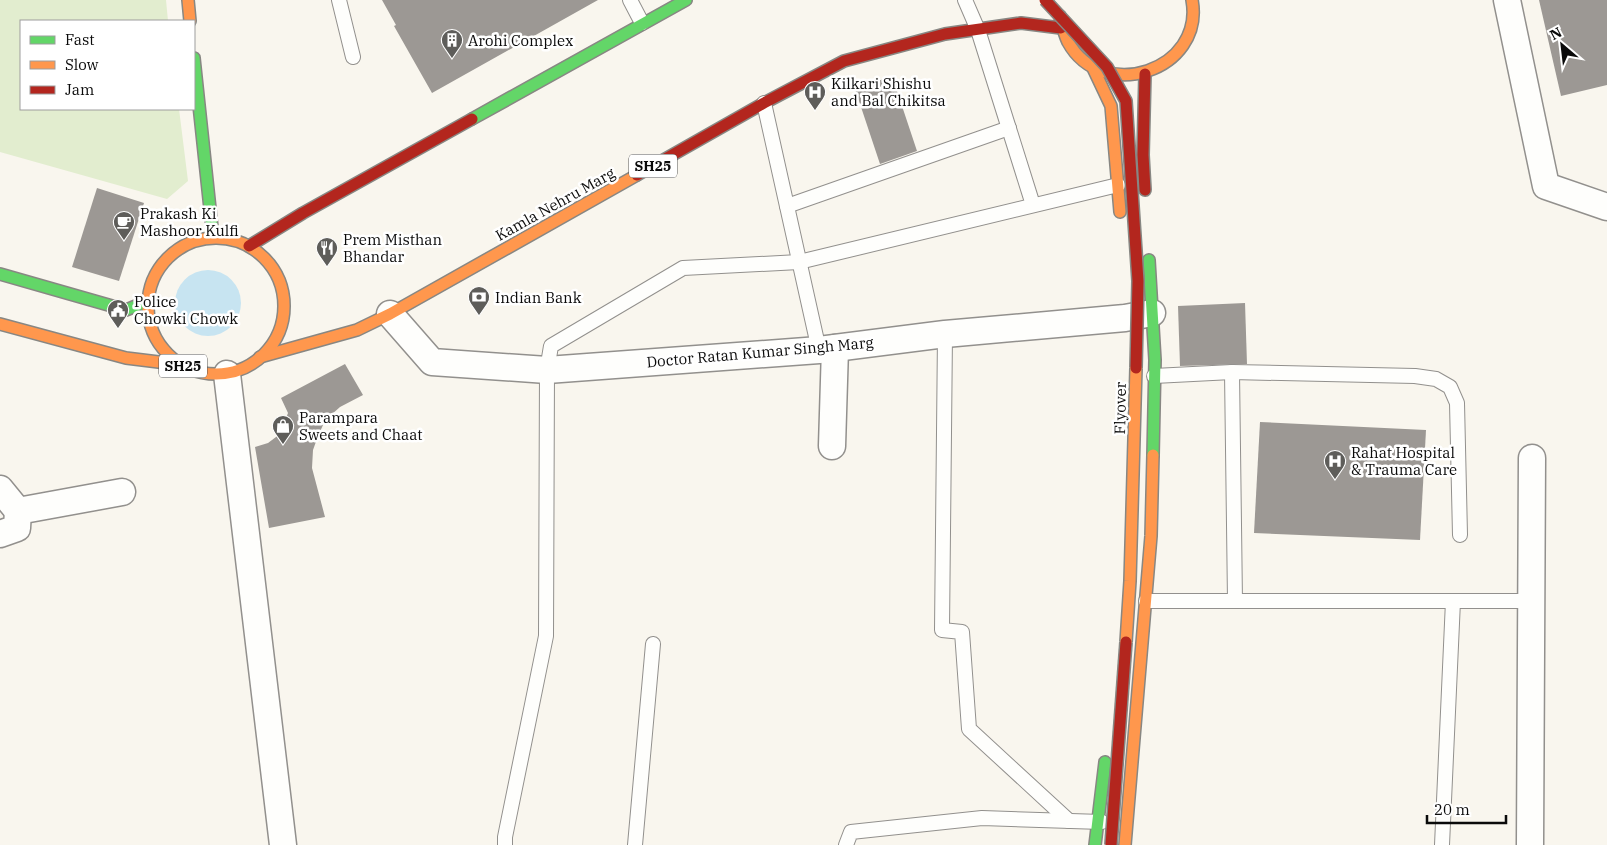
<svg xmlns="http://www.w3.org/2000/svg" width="1607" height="845" font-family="'IBM Plex Serif',serif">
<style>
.green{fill:#e2edcf}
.water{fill:#c7e4f1}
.building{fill:#9c9894}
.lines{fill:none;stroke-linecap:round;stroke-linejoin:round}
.lane-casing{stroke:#92908d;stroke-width:16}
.street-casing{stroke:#92908d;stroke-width:29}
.fast-casing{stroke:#888783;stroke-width:14}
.slow-casing{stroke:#888783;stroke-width:14}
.jam-casing{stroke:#888783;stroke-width:14}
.lane{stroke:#fefefc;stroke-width:14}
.street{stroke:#fefefc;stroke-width:26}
.fast{stroke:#63d668;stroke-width:11}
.slow{stroke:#ff974d;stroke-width:11}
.jam{stroke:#b3261e;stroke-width:11}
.slow-bridge-casing{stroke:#888783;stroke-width:14;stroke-linecap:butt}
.jam-bridge-casing{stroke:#888783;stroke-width:14;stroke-linecap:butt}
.slow-bridge{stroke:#ff974d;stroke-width:11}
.jam-bridge{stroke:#b3261e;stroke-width:11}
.labels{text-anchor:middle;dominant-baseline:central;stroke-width:5;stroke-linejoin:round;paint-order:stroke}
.shield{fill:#fff;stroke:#545454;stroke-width:1}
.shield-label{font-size:14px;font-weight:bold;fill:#0a0a0a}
.poi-label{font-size:15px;fill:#0a0a0a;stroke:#fff;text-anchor:start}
.street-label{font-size:15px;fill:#0a0a0a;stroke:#fff}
</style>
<rect width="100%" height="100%" fill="#f9f6ee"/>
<!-- green -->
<polygon class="green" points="0,0 166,0 168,21 21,21 21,109 179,109 188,181 167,199 0,152"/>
<!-- water -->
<circle class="water" cx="208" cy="303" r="33"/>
<!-- building -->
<g class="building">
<polygon points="382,0 598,0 432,93 394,26 396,25"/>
<polygon points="1539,0 1607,0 1607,85 1561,96"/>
<polygon points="892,76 917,151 880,164 855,89"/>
<polygon points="97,188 144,203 119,281 72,267"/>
<polygon points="1245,303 1247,364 1180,366 1178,306"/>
<polygon points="345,364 363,395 340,407 331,415 323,425 318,436 313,450 312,468 325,517 269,528 255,447 268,443 280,434 288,413 281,398"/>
<polygon points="1260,422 1426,430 1420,540 1254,533"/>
</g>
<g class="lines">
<!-- lane casing -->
<g class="lane-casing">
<g id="lane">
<polyline points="339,0 353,57"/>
<polyline points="630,0 642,23"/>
<polyline points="965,0 978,30 1033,205"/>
<polyline points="764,103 819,350"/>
<polyline points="787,206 1009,128"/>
<polyline points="945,334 942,630 962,632 969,729 1069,821"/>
<polyline points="1154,376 1232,372"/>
<polyline points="1146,601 1531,601"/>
<polyline points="1235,601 1232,372 1415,376 1436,379 1450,387 1457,403 1460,535"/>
<polyline points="505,845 505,837 546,636 547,370 551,346 683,268 799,262 1118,185"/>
<polyline points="635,845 653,644"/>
<polyline points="846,845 851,832 982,818 1102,822"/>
<polyline points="1442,845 1453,601"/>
</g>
</g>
<!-- street casing -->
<g class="street-casing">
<g id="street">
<polyline points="1507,0 1546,186 1607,207"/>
<polyline points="390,314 432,362 547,370 819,350 945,334 1125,318 1152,313"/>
<polyline points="227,374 283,845"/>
<polyline points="832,446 835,348"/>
<polyline points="0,489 18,511"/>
<polyline points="0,534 17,528 18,511 122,492"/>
<polyline points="1530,845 1532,458"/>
</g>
</g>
<!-- fast casing -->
<g class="fast-casing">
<g id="fast">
<polyline points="194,58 213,237"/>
<polyline points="472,119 686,0"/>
<polyline points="1149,260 1155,360 1153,455"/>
<polyline points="0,274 126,310 148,301"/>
<polyline points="1095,845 1105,762"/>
</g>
</g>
<!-- slow casing -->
<g class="slow-casing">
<g id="slow">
<polyline points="188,0 190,21"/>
<path d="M1060 16C1062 24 1064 34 1068 42 1102 104 1205 71 1192 0"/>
<polyline points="1093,68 1111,106 1120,212"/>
<circle cx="216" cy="306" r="68"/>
<polyline points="0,324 126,358 183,365"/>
<polyline points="260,357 357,330 390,314 637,175"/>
<polyline points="1125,845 1151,536 1153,455"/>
</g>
</g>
<!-- jam casing -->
<g class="jam-casing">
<g id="jam">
<polyline points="1145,74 1143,155 1145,190"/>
<polyline points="637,175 764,103 844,61 945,34 1021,23 1061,28"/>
<polyline points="249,246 303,213 472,119"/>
</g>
</g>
<!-- lane -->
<use href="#lane" class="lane"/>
<!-- street -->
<use href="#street" class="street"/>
<!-- fast -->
<use href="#fast" class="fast"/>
<!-- slow -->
<use href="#slow" class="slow"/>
<!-- jam -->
<use href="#jam" class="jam"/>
<!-- slow-bridge casing -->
<g class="slow-bridge-casing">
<polyline id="slow-bridge" points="1126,642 1130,581 1136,368"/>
</g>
<!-- jam-bridge casing -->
<g class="jam-bridge-casing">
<g id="jam-bridge">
<polyline points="1045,0 1107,67 1126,101 1138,281 1136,368"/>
<polyline points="1111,845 1126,642"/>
</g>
</g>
<!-- slow-bridge -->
<use href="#slow-bridge" class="slow-bridge"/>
<!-- jam-bridge -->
<use href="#jam-bridge" class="jam-bridge"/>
</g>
<!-- icons -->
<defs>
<g id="building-pin" transform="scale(1.125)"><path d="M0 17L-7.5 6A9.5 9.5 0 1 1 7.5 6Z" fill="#5e5d5a" stroke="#fff"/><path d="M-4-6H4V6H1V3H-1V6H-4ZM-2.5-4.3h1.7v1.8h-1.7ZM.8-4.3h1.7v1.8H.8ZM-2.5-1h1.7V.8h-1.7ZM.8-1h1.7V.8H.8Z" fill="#fff"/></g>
<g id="hospital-pin" transform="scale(1.125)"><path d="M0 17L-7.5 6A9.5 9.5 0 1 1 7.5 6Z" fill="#5e5d5a" stroke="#fff"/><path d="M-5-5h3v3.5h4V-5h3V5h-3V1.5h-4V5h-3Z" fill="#fff"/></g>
<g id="cafe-pin" transform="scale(1.125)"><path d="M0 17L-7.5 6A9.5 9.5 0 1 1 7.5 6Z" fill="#5e5d5a" stroke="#fff"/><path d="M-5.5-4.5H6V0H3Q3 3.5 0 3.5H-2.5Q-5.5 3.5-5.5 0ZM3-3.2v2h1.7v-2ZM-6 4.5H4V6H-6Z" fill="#fff"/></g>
<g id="restaurant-pin" transform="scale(1.125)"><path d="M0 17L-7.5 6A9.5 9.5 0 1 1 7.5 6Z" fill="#5e5d5a" stroke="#fff"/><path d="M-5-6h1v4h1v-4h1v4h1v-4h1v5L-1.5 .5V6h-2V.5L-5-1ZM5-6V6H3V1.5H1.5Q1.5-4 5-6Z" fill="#fff"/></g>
<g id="bank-pin" transform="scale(1.125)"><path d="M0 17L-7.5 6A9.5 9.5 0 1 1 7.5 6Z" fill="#5e5d5a" stroke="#fff"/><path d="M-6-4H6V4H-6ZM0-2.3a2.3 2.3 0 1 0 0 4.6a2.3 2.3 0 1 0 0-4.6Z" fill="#fff"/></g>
<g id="civic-pin" transform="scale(1.125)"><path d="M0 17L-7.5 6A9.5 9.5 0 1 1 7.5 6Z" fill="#5e5d5a" stroke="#fff"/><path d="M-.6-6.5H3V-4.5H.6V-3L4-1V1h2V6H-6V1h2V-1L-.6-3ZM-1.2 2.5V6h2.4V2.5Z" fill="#fff"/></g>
<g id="shop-pin" transform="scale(1.125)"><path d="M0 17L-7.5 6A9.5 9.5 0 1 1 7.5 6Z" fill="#5e5d5a" stroke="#fff"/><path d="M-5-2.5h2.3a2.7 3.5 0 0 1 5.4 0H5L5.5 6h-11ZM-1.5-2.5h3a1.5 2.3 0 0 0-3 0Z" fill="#fff"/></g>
</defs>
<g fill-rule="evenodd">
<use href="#building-pin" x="452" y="40"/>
<use href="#hospital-pin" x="815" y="92"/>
<use href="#cafe-pin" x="124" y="222"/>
<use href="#restaurant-pin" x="327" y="248"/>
<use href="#bank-pin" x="479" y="297"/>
<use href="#civic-pin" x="118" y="310"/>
<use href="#shop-pin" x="283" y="426"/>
<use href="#hospital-pin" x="1335" y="461"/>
</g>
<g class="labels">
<!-- shield labels -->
<g class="shield">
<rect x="629" y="154.5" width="48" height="23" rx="4"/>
<rect x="159" y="354.5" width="48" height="23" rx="4"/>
</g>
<g class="shield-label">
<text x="653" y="166">SH25</text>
<text x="183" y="366">SH25</text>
</g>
<!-- poi labels -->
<g class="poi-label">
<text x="468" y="40">Arohi Complex</text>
<text x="831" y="83">Kilkari Shishu<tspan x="831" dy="17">and Bal Chikitsa</tspan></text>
<text x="140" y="213">Prakash Ki<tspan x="140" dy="17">Mashoor Kulfi</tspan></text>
<text x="343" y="239">Prem Misthan<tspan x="343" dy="17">Bhandar</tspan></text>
<text x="495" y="297">Indian Bank</text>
<text x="134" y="301">Police<tspan x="134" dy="17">Chowki Chowk</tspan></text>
<text x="299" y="417">Parampara<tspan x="299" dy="17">Sweets and Chaat</tspan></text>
<text x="1351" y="452">Rahat Hospital<tspan x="1351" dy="17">&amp; Trauma Care</tspan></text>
</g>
<!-- street labels -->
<g class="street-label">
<text transform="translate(555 204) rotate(-29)">Kamla Nehru Marg</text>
<text transform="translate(760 352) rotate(-5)">Doctor Ratan Kumar Singh Marg</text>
<text transform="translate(1120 408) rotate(-89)">Flyover</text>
</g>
</g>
<!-- legend -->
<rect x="20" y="20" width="175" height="90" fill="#ffffff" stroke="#9d9d9d"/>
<rect x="30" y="36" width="25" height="8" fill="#63d668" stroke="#9d9d9d"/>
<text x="65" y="45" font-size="15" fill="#0a0a0a">Fast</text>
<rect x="30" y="61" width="25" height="8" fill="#ff974d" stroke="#9d9d9d"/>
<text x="65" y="70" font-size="15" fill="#0a0a0a">Slow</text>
<rect x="30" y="86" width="25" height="8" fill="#b3261e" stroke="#9d9d9d"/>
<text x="65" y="95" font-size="15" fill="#0a0a0a">Jam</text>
<!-- north arrow -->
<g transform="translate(1562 45) rotate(332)" stroke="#ffffff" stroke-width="4" paint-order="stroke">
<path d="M0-4L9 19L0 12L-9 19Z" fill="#0a0a0a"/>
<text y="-8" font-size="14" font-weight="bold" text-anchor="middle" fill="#0a0a0a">N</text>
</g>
<!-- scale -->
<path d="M1427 815v8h79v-8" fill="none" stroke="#0a0a0a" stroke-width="2.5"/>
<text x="1434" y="815" font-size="15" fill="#0a0a0a" stroke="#ffffff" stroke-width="4" paint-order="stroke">20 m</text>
</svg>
